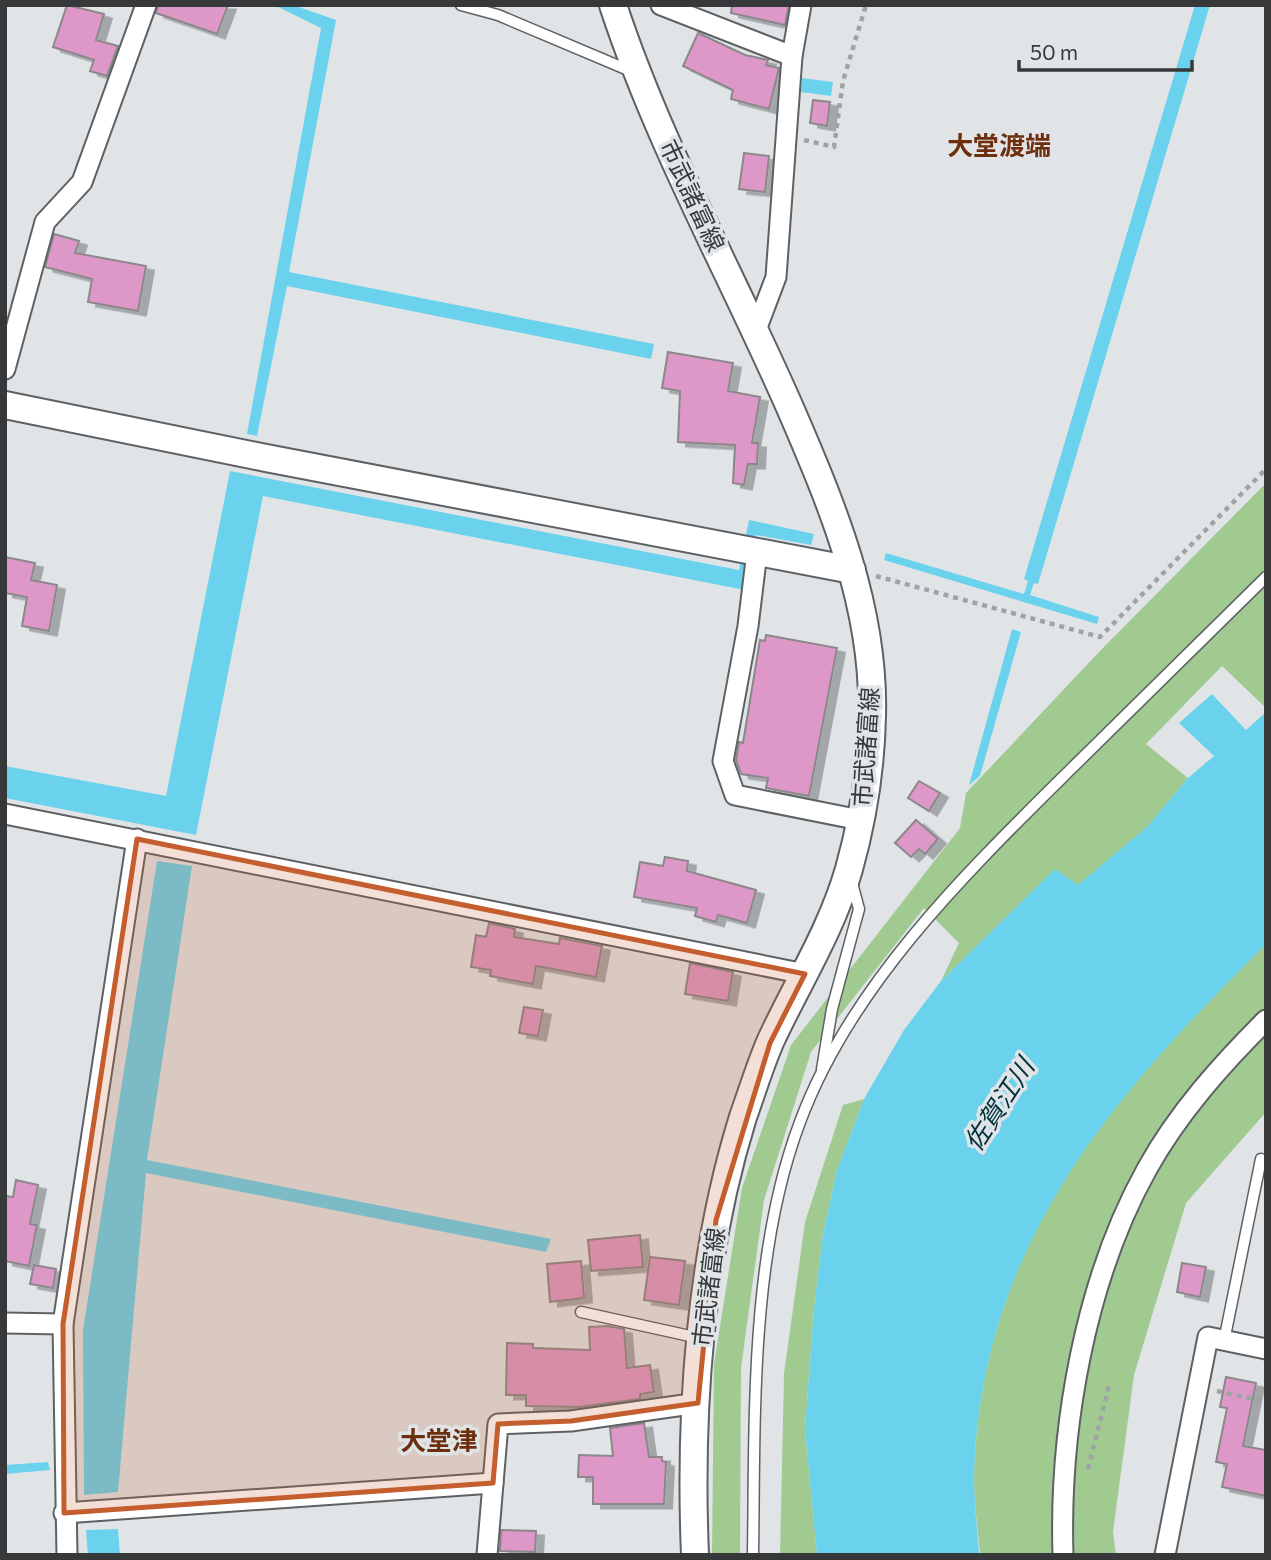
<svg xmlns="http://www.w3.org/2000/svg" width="1271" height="1560" font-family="Commissioner,'Noto Sans JP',sans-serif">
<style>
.green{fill:#a0ca90}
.water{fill:#6bd2ed}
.building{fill:#dd98c7;stroke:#8b878a;stroke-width:2;filter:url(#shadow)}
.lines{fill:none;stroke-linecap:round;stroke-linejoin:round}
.lane-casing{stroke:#5e6164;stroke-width:13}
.street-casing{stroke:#5e6164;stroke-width:23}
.secondary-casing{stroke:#5e6164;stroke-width:30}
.path{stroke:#a0a3a6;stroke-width:4.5;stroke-dasharray:5 5;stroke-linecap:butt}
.lane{stroke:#fff;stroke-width:10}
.street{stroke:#fff;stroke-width:19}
.secondary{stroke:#fff;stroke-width:26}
.marked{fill:#c45e2e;fill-opacity:0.2;stroke:#c45e2e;stroke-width:5;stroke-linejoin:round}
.labels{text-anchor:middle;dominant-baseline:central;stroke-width:7;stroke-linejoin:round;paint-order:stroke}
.street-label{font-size:24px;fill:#37383a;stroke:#e0e4e7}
.neighbourhood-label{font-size:26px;font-weight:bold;fill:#6e2f0f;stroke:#e0e4e7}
.water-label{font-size:26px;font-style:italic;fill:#00303b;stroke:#e0e4e7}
</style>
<defs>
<filter id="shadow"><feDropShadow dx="8" dy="4.5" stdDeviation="0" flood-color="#0004"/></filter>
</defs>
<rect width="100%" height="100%" fill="#e0e4e7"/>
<!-- green -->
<g class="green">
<polygon points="1266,483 1266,708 1222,666 1146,744 1188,778 1147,827 1077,886 1054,870 941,981 959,943 924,908 811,1052 764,1200 741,1368 740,1555 712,1555 714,1364 742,1188 791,1045 960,828 966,793 1100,651"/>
<path d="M1266 944V1112L1186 1203 1134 1375 1113 1532 1116 1555H980C977 1522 972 1488 975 1454 989 1235 1116 1092 1266 944Z"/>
<polygon points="864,1099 837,1170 823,1234 814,1309 805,1429 817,1555 780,1555 784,1374 805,1222 843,1105"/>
</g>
<!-- water -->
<g class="water">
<polygon points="274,5 293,5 336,20 289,272 654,344 651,359 287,286 257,436 247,434 321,28"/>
<polygon points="1195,5 1210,5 1038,584 1034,583 1030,595 1099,617 1097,624 884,560 886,553 1024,594 1028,581 1024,579"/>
<polygon points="802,78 833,82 831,96 801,92"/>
<polygon points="230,471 739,570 749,520 814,534 811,545 756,535 745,590 263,496 196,835 5,798 5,766 166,796"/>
<polygon points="1012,629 1021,632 980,776 969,785"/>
<path d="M1212 694 1246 730 1266 712V944C1117 1092 989 1235 975 1454 972 1488 977 1522 979 1555H817L805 1429 814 1309 823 1234 837 1170 864 1099 904 1030 941 981 1055 869 1078 885 1147 827 1188 778 1214 756 1179 723Z"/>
<polygon points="157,861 192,866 147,1160 551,1239 546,1252 146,1173 118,1492 84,1495 83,1330"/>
<polygon points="48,1462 50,1470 5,1474 5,1465"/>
<polygon points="118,1529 120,1555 88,1555 86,1530"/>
</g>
<!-- building -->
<g class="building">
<polygon points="67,5 104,14 96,40 118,46 107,76 90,71 94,60 53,47"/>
<polygon points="158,5 228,5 217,34 156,13"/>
<polygon points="732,5 789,5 785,25 731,13"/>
<polygon points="698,33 745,55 768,60 766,65 779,68 769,109 731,99 733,90 683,66"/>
<polygon points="813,100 830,102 827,126 810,123"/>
<polygon points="744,153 769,156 765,192 739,189"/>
<polygon points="54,234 79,241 75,253 146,266 138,311 88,302 92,279 45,267"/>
<polygon points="668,352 733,363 728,391 760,397 752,443 758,443 757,464 748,464 744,485 733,483 735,445 678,442 680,391 662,388"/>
<polygon points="5,557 35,563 31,580 57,585 49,631 22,626 27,597 5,593"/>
<polygon points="766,635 837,648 809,796 766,788 768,778 741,774 736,760 739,742 743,743 760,640 765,641"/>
<polygon points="919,781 940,793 929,811 908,798"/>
<polygon points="916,820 938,839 925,854 919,849 911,857 895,843"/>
<polygon points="665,857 688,861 687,871 756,890 747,923 718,915 716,922 695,916 697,908 634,897 640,862 663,866"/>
<polygon points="489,923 515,929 514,937 559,944 560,938 602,946 596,977 536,966 533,984 490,976 491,970 471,967 476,935 486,937"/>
<polygon points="690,963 733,972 728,1001 685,994"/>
<polygon points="524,1007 543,1010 538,1036 519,1033"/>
<polygon points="16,1180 38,1185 30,1224 37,1225 29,1266 5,1261 5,1196 13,1197"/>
<polygon points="640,1235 643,1267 591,1271 588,1240"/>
<polygon points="650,1257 685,1261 679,1305 644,1300"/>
<polygon points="581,1261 584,1298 550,1302 547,1264"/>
<polygon points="1182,1263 1206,1267 1200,1297 1177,1292"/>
<polygon points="34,1265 56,1269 53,1288 30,1284"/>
<polygon points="608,1326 624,1329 627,1368 650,1365 654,1392 640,1394 640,1399 579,1407 526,1406 526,1395 506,1395 507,1343 533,1344 533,1348 590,1350 589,1327"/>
<polygon points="1226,1377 1256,1383 1243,1446 1266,1450 1266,1496 1222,1487 1227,1464 1216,1462 1227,1408 1220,1407"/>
<polygon points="644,1423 649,1457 662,1457 662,1461 666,1462 664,1504 593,1504 593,1477 578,1477 579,1455 613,1456 610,1428"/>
<polygon points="501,1530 536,1531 535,1552 500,1551"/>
</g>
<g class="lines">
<!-- lane casing -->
<g class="lane-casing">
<g id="lane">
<polyline points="461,5 498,15 633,72"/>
<polyline points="822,1069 832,1009 859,909 852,883"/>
<polyline points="581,1312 699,1338"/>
<polyline points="1224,1341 1261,1159"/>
<path d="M753 1555C755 1416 750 1254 800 1122 851 984 968 871 1071 769 1136 705 1201 641 1266 577"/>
</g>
</g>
<!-- street casing -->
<g class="street-casing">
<g id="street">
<polyline points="661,5 792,56"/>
<polyline points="756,330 776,277 792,56 801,5"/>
<polyline points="5,369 45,222 82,182 146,5"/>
<polyline points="757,552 748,626 723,761 735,795 860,820"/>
<polyline points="5,814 805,974"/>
<polyline points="5,1323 63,1324"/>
<polyline points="64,1513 493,1483"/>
<polyline points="67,1555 63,1324 137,839"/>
<polyline points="487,1555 498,1424 571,1421 698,1403"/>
<path d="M1063 1555C1059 1429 1085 1280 1147 1169 1178 1113 1221 1065 1266 1020"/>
<polyline points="1165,1555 1208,1337 1266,1349"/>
</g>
</g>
<!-- secondary casing -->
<g class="secondary-casing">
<g id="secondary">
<path d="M613 5C659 145 732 275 791 410 833 507 875 608 872 716 871 768 863 819 849 869 832 929 797 984 771 1040 760 1065 752 1092 743 1117 700 1255 689 1411 695 1555"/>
<polyline points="5,405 266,458 852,570"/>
</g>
</g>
<!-- path -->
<g class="path">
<polyline points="804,140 834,147 843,81 866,5"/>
<polyline points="876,576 1100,637 1266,469"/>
<polyline points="1217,1391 1264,1401"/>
<polyline points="1088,1469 1110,1382"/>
</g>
<!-- lane -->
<use href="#lane" class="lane"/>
<!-- street -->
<use href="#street" class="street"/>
<!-- secondary -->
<use href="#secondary" class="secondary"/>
</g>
<!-- marked area -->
<path class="marked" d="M137 839 805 974 770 1043 716 1220 698 1403 571 1421 498 1424 493 1483 64 1513 63 1324Z"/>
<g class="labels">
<!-- street labels -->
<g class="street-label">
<text transform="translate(693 195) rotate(65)">市武諸富線</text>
<text transform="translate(865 747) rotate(-86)">市武諸富線</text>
<text transform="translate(708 1287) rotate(-83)">市武諸富線</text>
</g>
<!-- neighbourhood labels -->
<g class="neighbourhood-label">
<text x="999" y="144">大堂渡端</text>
<text x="439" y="1439">大堂津</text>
</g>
<!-- water labels -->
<g class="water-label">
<text transform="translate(998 1104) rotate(-57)">佐賀江川</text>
</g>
</g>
<!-- border -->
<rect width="1271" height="1560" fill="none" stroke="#37383a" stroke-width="14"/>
<!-- scale -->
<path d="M1019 60v10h173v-10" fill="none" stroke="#37383a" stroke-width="3.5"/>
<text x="1030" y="60" font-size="21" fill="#37383a" stroke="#e0e4e7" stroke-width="5" paint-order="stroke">50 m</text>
</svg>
